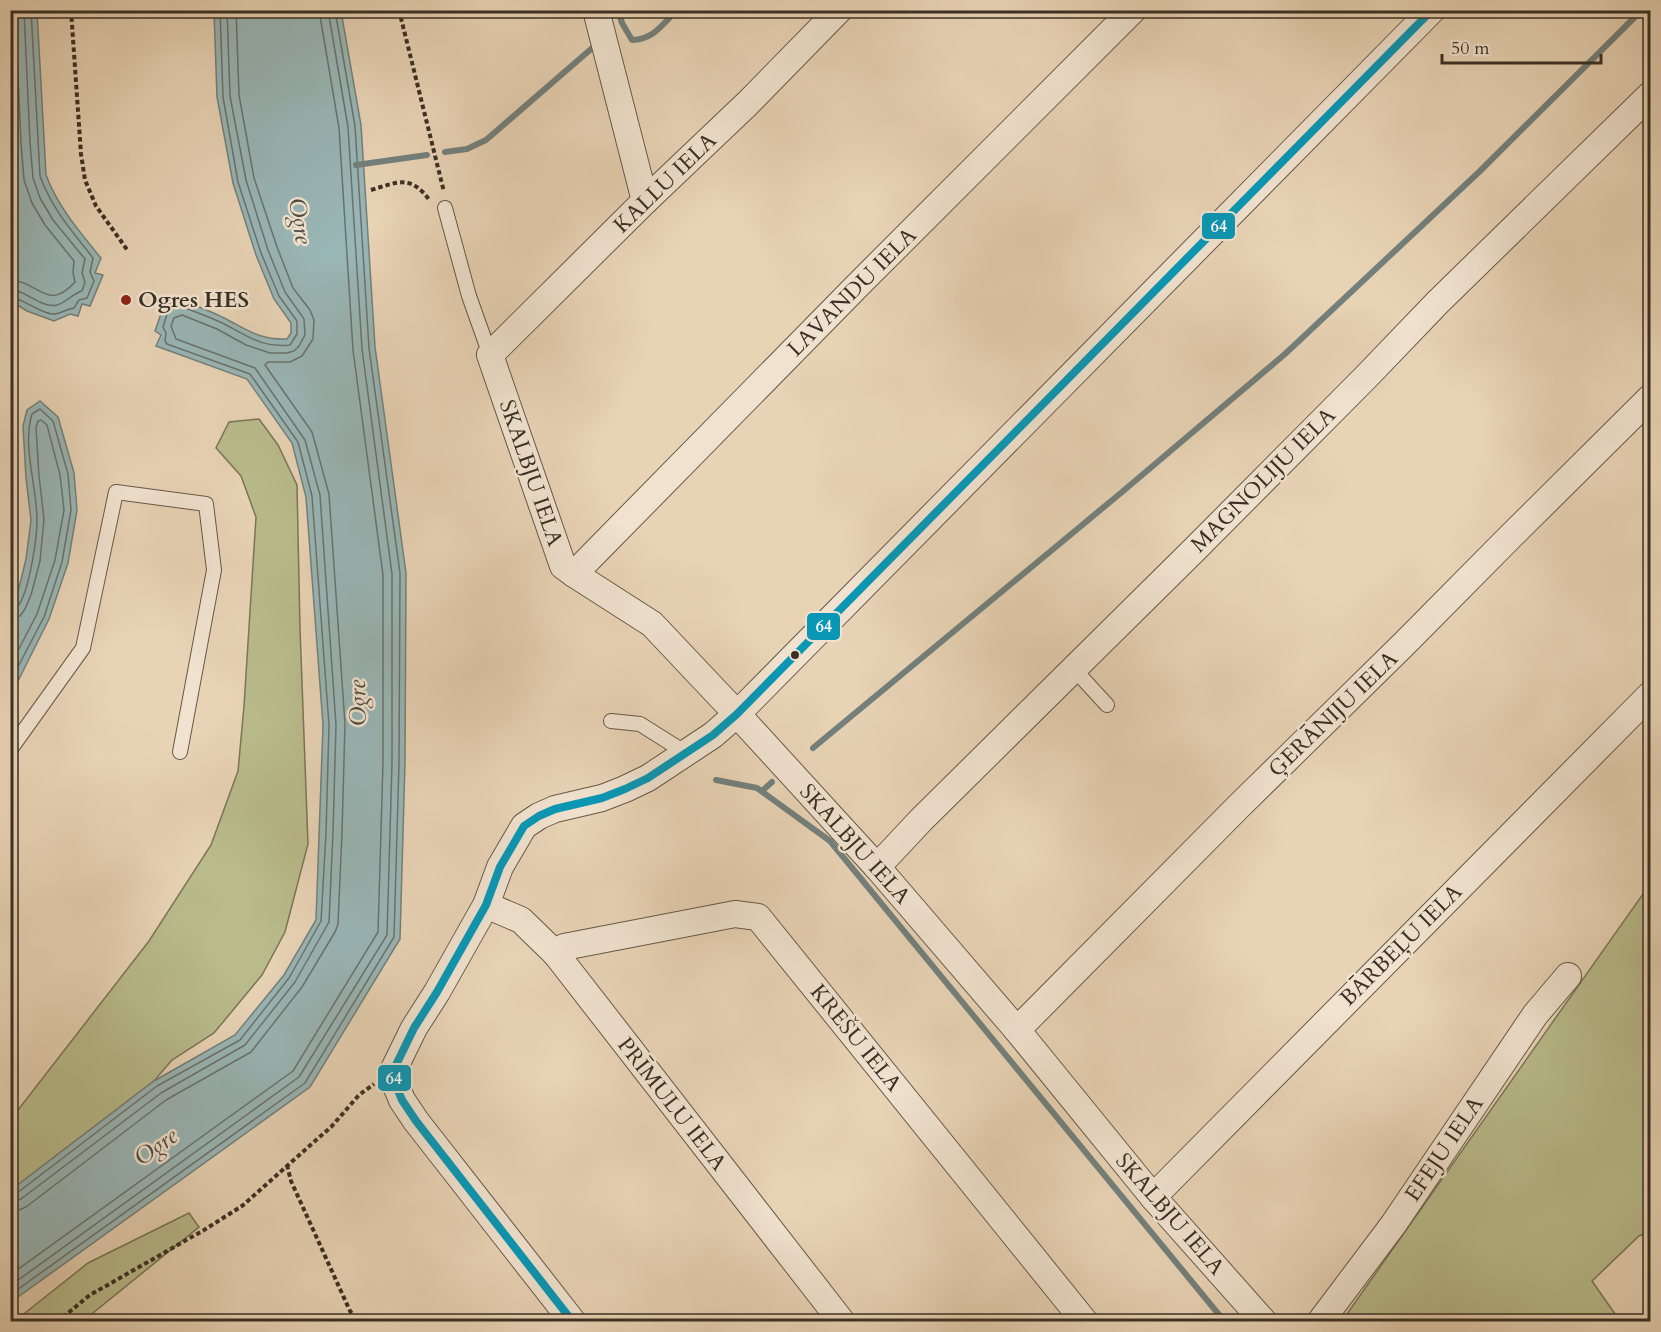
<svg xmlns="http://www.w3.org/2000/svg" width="1661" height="1332" font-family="Cardo,serif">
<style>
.green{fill:#b9bb8b;stroke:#7a7658;stroke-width:1.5}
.water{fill:#99b6b6;stroke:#73807c;stroke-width:1.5}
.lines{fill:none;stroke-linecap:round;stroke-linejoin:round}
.shore{stroke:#6a736e;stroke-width:1.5}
.stream{stroke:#73807c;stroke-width:6}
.lane-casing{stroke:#665949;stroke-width:16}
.street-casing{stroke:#665949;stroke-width:28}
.path{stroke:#3a3025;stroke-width:4;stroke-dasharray:4.5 3;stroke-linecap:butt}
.lane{stroke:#f0e2cf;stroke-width:14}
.street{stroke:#f0e2cf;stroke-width:26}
.bus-1-casing{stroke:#f0e2cf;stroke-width:12}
.bus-1{stroke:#0997b5;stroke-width:8}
.poi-dot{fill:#8f2418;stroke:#f0e2cf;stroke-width:2}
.bus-dot{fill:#3a3025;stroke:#f0e2cf;stroke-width:2}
.labels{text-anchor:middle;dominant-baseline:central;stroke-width:5;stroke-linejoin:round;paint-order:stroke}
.street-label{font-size:22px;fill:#3a3025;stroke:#f0e2cf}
.poi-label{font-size:22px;font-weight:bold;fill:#3a3025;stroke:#f0e2cf;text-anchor:start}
.water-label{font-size:24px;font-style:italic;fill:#4d4b42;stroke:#f0e2cf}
.line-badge{stroke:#f0e2cf;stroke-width:2}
.badge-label{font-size:16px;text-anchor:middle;font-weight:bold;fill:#fff}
</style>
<rect width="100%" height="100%" fill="#e8d3b5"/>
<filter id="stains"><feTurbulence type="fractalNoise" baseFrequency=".00333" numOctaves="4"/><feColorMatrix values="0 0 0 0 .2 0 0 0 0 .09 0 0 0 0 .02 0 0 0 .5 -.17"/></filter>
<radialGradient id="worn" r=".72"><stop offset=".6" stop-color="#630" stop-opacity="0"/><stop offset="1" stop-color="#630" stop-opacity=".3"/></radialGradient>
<!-- green -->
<g class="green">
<polygon points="259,419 278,445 297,485 300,628 308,844 285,932 262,975 214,1033 172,1060 154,1081 11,1190 11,1119 149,941 211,845 238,771 244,706 256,517 241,476 216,448 229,422"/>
<polygon points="1650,884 1650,1232 1639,1236 1592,1281 1620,1321 1342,1321"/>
<polygon points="189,1213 199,1227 93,1313 95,1321 15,1321 88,1263"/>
</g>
<!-- water -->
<g class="water">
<path d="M10 11H37L46 175C58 207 79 231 101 258L95 273 103 275 90 306 82 304 78 316 70 314 54 321 27 311 11 301Z"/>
<path d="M214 11H341L361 125 375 347 406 573 405 763 400 939 310 1087 11 1302V1190L154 1081 235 1035 284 975 316 920 323 725 306 497 292 443 247 379 156 346 161 335 155 331 165 302 173 304 175 298C191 304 209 310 224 318 248 330 259 340 287 339L291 333V323L274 299 256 255 233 183 217 97Z"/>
<polygon points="40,401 58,417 74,473 77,510 68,563 49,619 11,695 11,610 18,592 26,559 31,520 26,478 23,426 27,410"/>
</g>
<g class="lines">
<!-- shore -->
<g class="shore">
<path d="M10 280C39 281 47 313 75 282L73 273 74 261 45 225 32 203 24 180 21 143 15 10"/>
<path d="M10 289C25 290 42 309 57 305 67 302 72 294 82 291L85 282 82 273 85 259 53 220 40 198 33 178 30 143 24 10"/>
<path d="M10 297C23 298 42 315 55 314 62 313 67 309 74 308L79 300 87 298 94 281 90 272 93 258C72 231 52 209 40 176L31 10"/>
<path d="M10 610C15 609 16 610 18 606 29 592 37 539 37 520 37 485 22 448 32 414L40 409 53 421 68 474 71 510 62 562 44 617 10 682"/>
<polyline points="10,618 20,616 25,609 31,595 40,561 44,519 39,476 36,428 38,421 41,420 47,425 60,475 64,510 55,560 37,614 10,666"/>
<path d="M10 1194 17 1193 157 1086 240 1040 289 978 321 921 326 833 329 725 312 496 298 442 250 374 167 344 165 341 166 333 163 327 168 311 180 306C193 311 207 316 220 322 244 333 261 349 290 345L297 334V321L279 296 261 253 238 182 223 97 220 10"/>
<polyline points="10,1202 21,1199 161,1093 245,1045 295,982 329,922 333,833 336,725 320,495 305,440 255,368 176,339 171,326 174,318 182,315 217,329 246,345 270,353 287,353 294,351 299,346 305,335 304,319 285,292 268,250 246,180 230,96 227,10"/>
<polyline points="10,1211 19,1210 26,1207 166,1100 251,1052 302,987 335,932 338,924 342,833 345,724 329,494 312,432 265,365 268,362 290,362 302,356 313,339 314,320 310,310 293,288 277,247 254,178 239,95 236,10"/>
<polyline points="10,1275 293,1071 378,932 383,763 383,575 353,350 339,128 319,10"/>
<polyline points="10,1286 299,1077 387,935 392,763 392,574 362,349 348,127 328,10"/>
<polyline points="10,1295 305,1083 394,937 399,763 400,573 369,348 355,126 335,10"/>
</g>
<!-- stream -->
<g class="stream">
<path d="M618 10 622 23 632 40C654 39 662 25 677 10"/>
<polyline points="445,152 467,149 486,140 598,43"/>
<polyline points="356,165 427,155"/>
<polyline points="813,748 1122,492 1285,354 1479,172 1642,10"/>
<polyline points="716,780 757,788 830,841 1225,1322"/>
<polyline points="762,791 772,782"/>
</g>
<!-- lane casing -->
<g class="lane-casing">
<g id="lane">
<polyline points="445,208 469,296 490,355"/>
<polyline points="1074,669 1107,705"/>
<polyline points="611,721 640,724 686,753"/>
<polyline points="10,750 83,648 116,492 206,504 214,570 180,752"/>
</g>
</g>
<!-- street casing -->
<g class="street-casing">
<g id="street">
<polyline points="596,10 645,201"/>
<polyline points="839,10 748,103 645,201 490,355 563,566 574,574 652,624 737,714 877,867 1017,1030 1153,1197 1264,1322"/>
<polyline points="574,574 857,286 1133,10"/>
<polyline points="877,867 921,820 1195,549 1366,377 1438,302 1650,95"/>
<polyline points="486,905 521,920 556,954 842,1322"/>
<polyline points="556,954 564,947 735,914 758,917 1085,1322"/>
<polyline points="1017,1030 1238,807 1404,644 1505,542 1650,398"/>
<polyline points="1153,1197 1650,695"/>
<polyline points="573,1322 416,1121 402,1100 397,1088 394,1076 394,1069 414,1028 437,992 486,905 500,867 524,826 539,816 555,809 602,798 625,789 648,778 713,735 737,714 1432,10"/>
<polyline points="1320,1322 1393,1225 1535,1015 1568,976"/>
</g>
</g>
<!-- path -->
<g class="path">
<polyline points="71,10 81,154 85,180 96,206 128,251"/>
<polyline points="399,10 444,192"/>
<path d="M371 190C398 182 411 174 430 201"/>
<polyline points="287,1165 291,1181 350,1311 359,1322"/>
<polyline points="57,1322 90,1295 204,1230 242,1206 332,1126 359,1095 374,1084"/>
</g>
<!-- lane -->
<use href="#lane" class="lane"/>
<!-- street -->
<use href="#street" class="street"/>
<!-- bus-1 casing -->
<g class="bus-1-casing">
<polyline id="bus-1" points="573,1322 416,1121 402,1100 397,1088 394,1076 394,1069 414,1028 437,992 486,905 500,867 524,826 539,816 555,809 602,798 625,789 648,778 713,735 737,714 1432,10"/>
</g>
<!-- bus-1 -->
<use href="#bus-1" class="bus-1"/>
</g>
<!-- markers -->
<circle class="poi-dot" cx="126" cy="300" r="6"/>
<circle class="bus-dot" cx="795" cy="655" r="5"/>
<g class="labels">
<!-- street labels -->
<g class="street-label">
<text transform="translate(665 183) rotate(-44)">KALLU IELA</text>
<text transform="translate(852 292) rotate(-45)">LAVANDU IELA</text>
<text transform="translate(531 473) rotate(71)">SKALBJU IELA</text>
<text transform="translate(1263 480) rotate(-45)">MAGNOLIJU IELA</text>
<text transform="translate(1333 714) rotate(-44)">ĢERĀNIJU IELA</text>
<text transform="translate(855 844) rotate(48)">SKALBJU IELA</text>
<text transform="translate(1401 945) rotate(-45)">BĀRBEĻU IELA</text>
<text transform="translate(856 1038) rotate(51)">KREŠU IELA</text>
<text transform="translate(672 1104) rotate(52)">PRĪMULU IELA</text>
<text transform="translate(1444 1149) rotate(-56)">EFEJU IELA</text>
<text transform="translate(1170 1214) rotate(49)">SKALBJU IELA</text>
</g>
<!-- poi labels -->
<g class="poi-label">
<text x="138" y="300">Ogres HES</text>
</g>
<!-- water labels -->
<g class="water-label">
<text transform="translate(300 221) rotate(80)">Ogre</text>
<text transform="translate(358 703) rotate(-92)">Ogre</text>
<text transform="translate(156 1147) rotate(-36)">Ogre</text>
</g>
</g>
<g class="line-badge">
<rect x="1201" y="212" width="35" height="28" rx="6" fill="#0997b5"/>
<rect x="806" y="612" width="35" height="29" rx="6" fill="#0997b5"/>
<rect x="377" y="1064" width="35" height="28" rx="6" fill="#0997b5"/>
</g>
<g class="badge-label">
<text x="1219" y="232">64</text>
<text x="824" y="632">64</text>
<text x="394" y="1084">64</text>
</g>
<!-- margin -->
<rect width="1661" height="1332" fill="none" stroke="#e8d3b5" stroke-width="36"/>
<rect x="12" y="12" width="1637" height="1308" fill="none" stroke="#3a3025" stroke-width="3"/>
<rect x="18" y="18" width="1625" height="1296" fill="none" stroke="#3a3025" stroke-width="1.5"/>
<!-- scale -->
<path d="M1442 54v9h159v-9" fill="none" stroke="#3a3025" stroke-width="3"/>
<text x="1451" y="54" font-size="18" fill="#3a3025" stroke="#f0e2cf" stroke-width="4.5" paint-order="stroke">50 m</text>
<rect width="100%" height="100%" filter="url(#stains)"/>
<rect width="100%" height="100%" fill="url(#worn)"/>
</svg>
